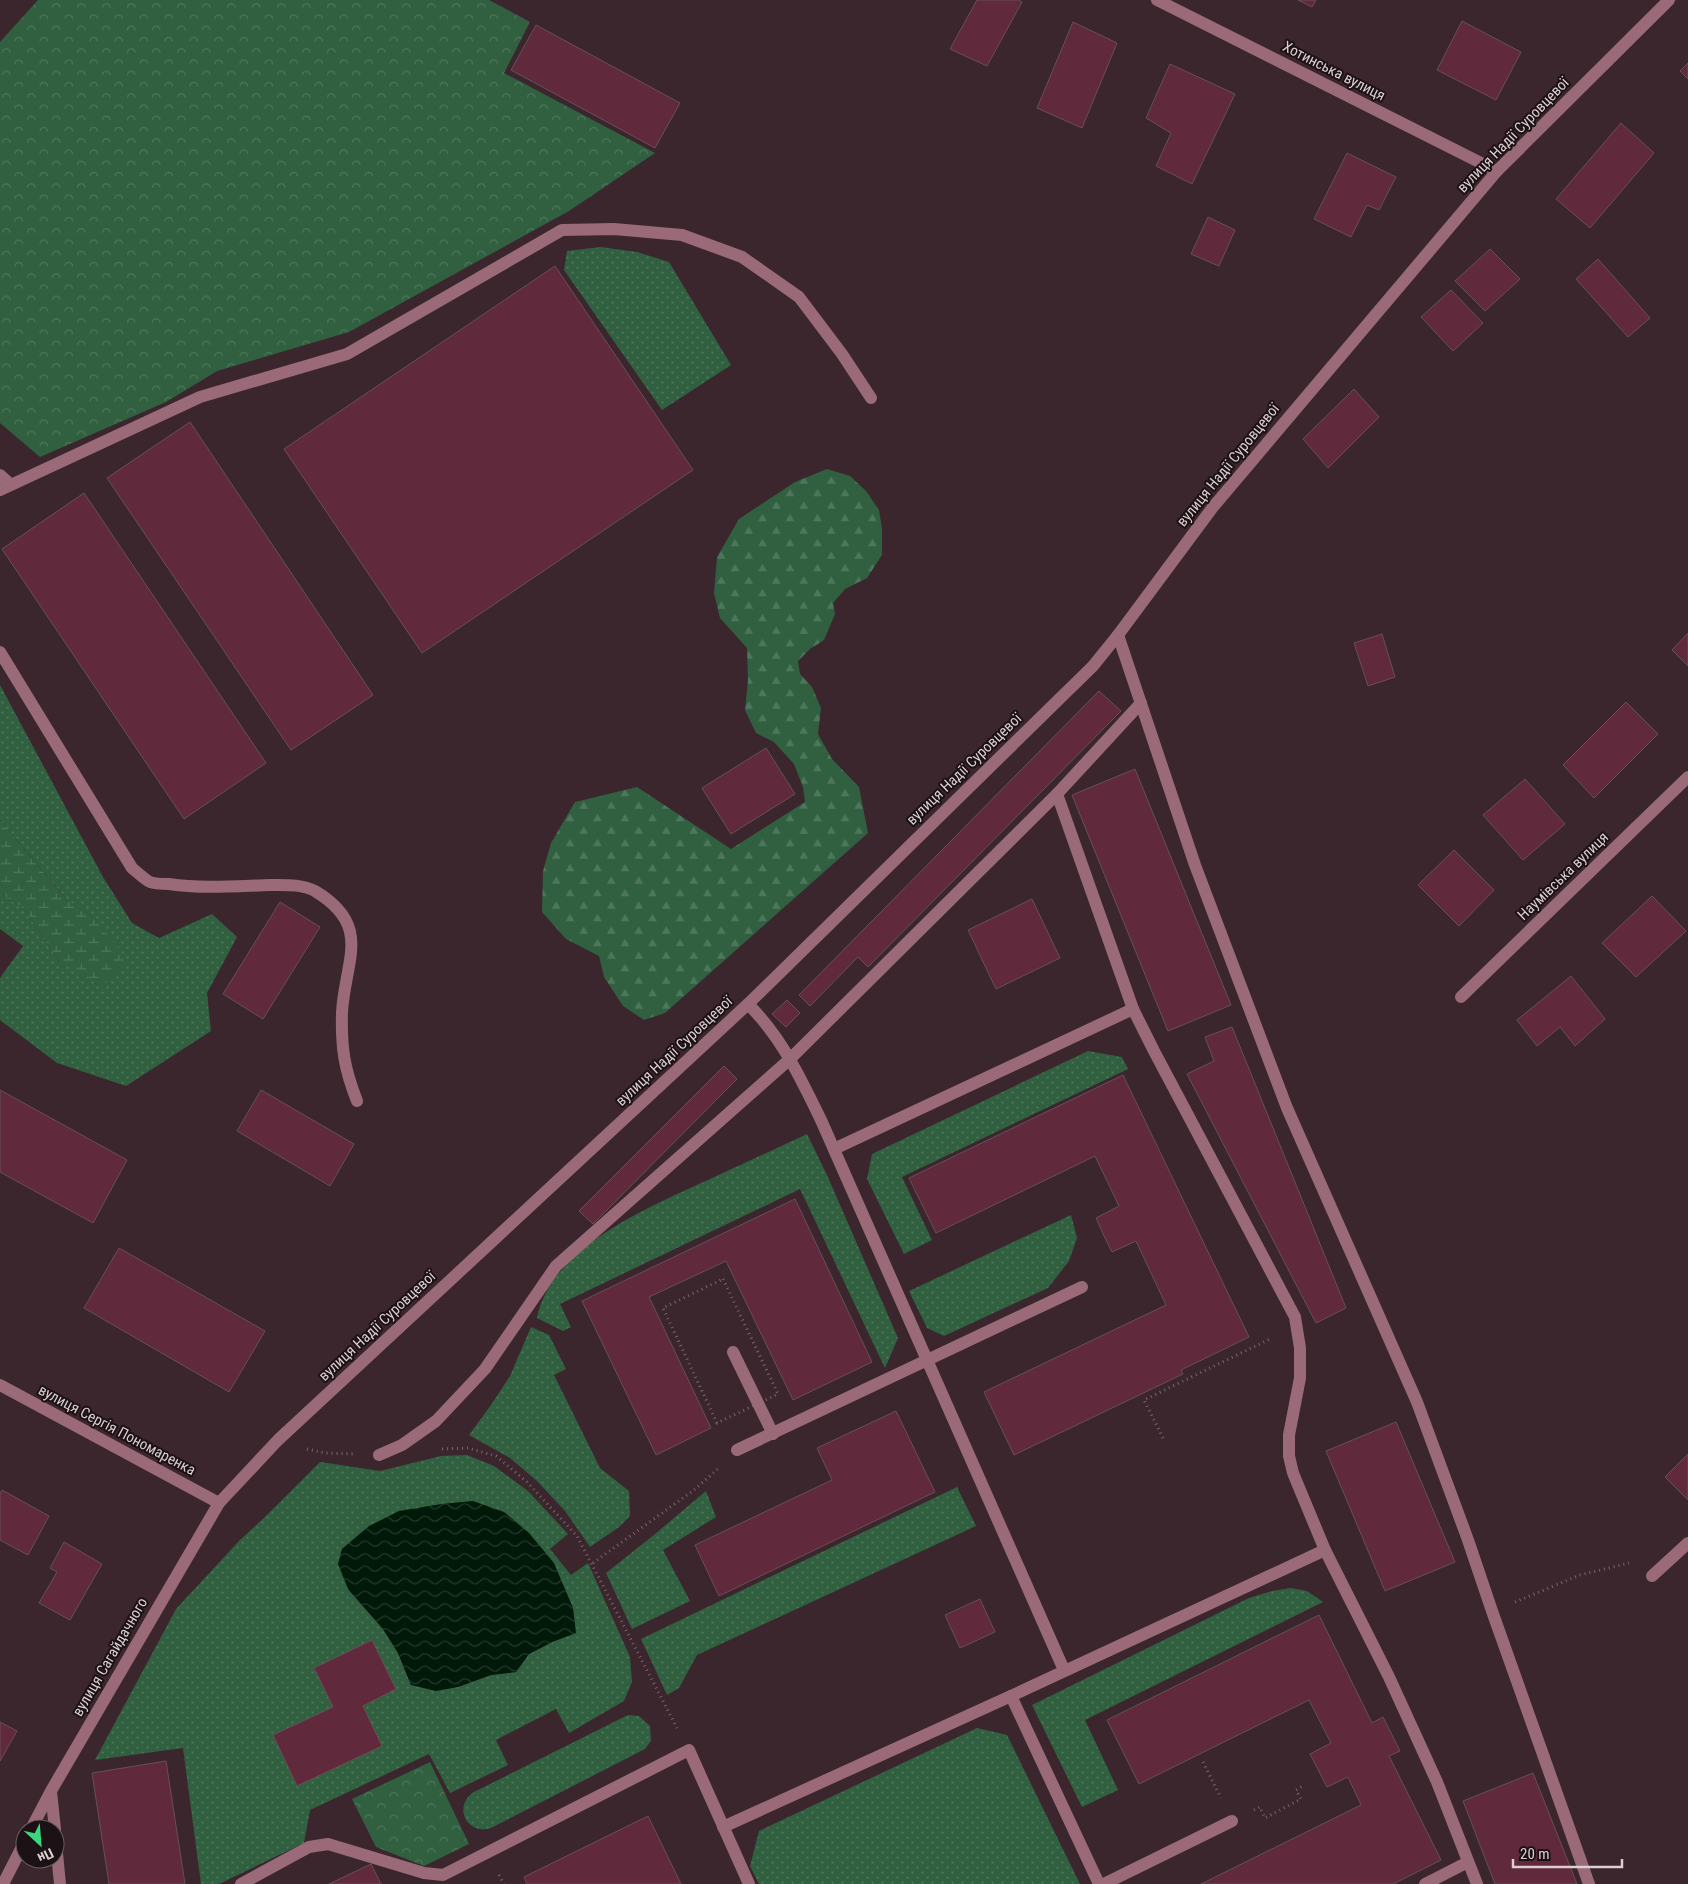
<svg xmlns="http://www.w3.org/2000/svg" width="1688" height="1884" font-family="'Roboto Condensed',sans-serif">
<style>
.grass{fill:url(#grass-dots);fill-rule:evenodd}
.forest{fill:url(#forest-firs)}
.wetland{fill:url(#wetland-marsh)}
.park{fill:url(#park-crowns)}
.water{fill:url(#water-waves)}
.building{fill:#60293c;stroke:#685057}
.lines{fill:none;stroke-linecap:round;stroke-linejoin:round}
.path{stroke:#79666c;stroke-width:3;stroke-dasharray:1 4;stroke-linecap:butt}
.minor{stroke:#9a6a78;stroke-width:12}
.labels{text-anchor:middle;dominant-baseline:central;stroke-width:4;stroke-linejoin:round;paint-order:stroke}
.street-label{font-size:15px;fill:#dcced1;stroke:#1c1215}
</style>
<defs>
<pattern id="grass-dots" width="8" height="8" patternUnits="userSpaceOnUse" patternTransform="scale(1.25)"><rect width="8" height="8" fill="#306040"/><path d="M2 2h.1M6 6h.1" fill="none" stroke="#4d765b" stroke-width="1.8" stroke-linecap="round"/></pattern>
<pattern id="forest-firs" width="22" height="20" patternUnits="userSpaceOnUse" patternTransform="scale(1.25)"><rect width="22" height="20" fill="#306040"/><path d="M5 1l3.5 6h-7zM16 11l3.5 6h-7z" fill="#4d765b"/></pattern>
<pattern id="wetland-marsh" width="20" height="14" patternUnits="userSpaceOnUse" patternTransform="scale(1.25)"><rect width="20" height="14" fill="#306040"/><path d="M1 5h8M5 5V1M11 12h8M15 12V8" fill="none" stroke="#4d765b"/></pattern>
<pattern id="park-crowns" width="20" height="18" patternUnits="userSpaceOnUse" patternTransform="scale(1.25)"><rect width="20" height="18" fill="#306040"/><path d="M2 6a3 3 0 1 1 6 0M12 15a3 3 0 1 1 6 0" fill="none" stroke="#4d765b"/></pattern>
<pattern id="water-waves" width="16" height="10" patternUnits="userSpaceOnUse" patternTransform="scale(1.25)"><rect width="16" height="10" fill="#001908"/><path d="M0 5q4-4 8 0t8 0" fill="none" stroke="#25392b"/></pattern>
</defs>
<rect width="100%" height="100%" fill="#3b262d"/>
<!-- grass -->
<g class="grass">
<polygon points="601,247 637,252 669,262 731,365 662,410 564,270 567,251"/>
<polygon points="0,685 103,877 132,923 159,938 212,914 237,937 207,993 211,1031 126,1086 57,1063 0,1020 0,978 23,946 0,929 0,893 24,909 60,963 94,918 67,900 0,820"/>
<polygon points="1088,1051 1122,1057 1128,1069 902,1177 932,1240 904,1254 867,1179 872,1154"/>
<path d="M807 1134 827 1175 898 1338 885 1368 800 1189 560 1304 571 1327 563 1331 537 1318C551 1246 650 1207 710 1179 742 1164 775 1149 807 1134Z"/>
<polygon points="1071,1215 1077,1238 1069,1261 1048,1288 944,1336 927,1328 909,1291"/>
<polygon points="531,1327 549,1335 566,1369 554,1375 600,1468 629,1491 630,1516 619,1527 590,1547 565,1511 537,1481 510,1458 469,1435 491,1405 510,1376"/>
<path d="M467 1455 494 1466 528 1491 568 1534 550 1549 571 1575 588 1563 630 1657 632 1682 624 1701 569 1733 556 1709 496 1740 508 1765 450 1793 429 1754 310 1810 304 1843 219 1884H201L183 1748 95 1760 176 1609 240 1540 266 1516 320 1462 380 1471 441 1456ZM348 1589 576 1633 552 1642 529 1654 516 1672 491 1675 458 1687 411 1685 398 1653 383 1629Z"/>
<polygon points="957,1487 976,1526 697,1655 679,1688 667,1695 641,1639"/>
<polygon points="706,1491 716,1517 663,1550 690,1601 632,1629 606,1573 655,1534"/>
<polygon points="1291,1588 1307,1591 1323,1602 1085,1720 1118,1790 1082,1807 1032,1705 1249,1598 1272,1591"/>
<path d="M628 1715 639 1716 650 1726 651 1741 645 1749 491 1828C467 1836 452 1806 474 1792Z"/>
<polygon points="977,1728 1007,1735 1080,1884 759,1884 750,1866 759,1831"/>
</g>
<!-- forest -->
<polygon class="forest" points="827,469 850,476 866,491 879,510 882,529 882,555 867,578 845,589 833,603 835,614 824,640 810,649 798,661 800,674 812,687 821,708 818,734 832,759 859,787 868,833 665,1013 644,1020 623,1006 604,977 599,956 566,939 542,912 543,871 551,843 575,802 637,787 731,849 805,802 803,787 794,764 774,742 756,733 745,710 748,680 747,648 720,618 714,593 717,557 739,519 795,482"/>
<!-- wetland -->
<polygon class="wetland" points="0,820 66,899 94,918 127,959 104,985 60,963 24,909 0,893"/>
<!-- park -->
<g class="park">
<polygon points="38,0 489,0 530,22 504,73 655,153 569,211 349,332 217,371 166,402 40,457 0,423 0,42"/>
<polygon points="430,1762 469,1844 424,1866 376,1847 352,1799"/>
</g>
<!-- water -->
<polygon class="water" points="473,1501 504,1512 529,1533 554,1563 573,1608 576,1633 552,1642 529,1654 516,1672 491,1675 458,1687 436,1691 411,1685 398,1653 383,1629 348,1589 338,1564 342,1549 369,1526 399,1511 441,1504"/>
<!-- building -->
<g class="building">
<polygon points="977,0 1019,0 1022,2 987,66 950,49"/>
<polygon points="1298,0 1316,0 1312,7"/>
<polygon points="1462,21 1521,52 1496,100 1437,70"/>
<polygon points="1073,22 1117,43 1082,128 1037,108"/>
<polygon points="536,25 680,103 655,148 511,70"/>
<polygon points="1688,63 1688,79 1680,71"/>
<polygon points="1170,64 1235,94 1192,184 1156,166 1171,133 1146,118"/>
<polygon points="1621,123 1654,153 1590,228 1556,199"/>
<polygon points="1347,153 1396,177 1379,210 1367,205 1351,237 1314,219"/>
<polygon points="1208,217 1235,230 1219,266 1191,254"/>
<polygon points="1490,249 1520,279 1485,311 1455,281"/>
<polygon points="1598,259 1650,318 1628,337 1576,279"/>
<polygon points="555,266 693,470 422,653 284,449"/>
<polygon points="1451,290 1483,323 1453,351 1421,317"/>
<polygon points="1354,389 1379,417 1328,468 1303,439"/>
<polygon points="190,422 373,695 291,750 107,478"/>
<polygon points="84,493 266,763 184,819 2,549"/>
<polygon points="1688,633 1688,666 1672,650"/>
<polygon points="1382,634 1395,677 1368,686 1354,643"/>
<polygon points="1099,691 1121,711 868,967 858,957 810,1006 799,995"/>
<polygon points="1626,702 1658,734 1594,798 1563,765"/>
<polygon points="766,748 795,794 731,834 702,788"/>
<polygon points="1135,769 1231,1005 1168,1031 1072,795"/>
<polygon points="1525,779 1565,824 1523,860 1483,815"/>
<polygon points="1454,850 1494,890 1459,926 1418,885"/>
<polygon points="1652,896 1686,931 1636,977 1602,943"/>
<polygon points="1032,899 1060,958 996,989 968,930"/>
<polygon points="280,902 320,927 263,1019 223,994"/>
<polygon points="1571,976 1605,1019 1575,1046 1560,1027 1537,1046 1517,1020"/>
<polygon points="787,1000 800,1013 786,1027 772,1014"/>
<polygon points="1232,1027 1346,1308 1316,1323 1187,1074 1214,1061 1205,1037"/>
<polygon points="724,1066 737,1079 593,1224 579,1211"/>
<polygon points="1123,1075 1249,1337 1181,1370 1183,1374 1014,1455 984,1392 1166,1305 1136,1241 1112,1252 1104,1236 1096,1218 1119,1206 1095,1156 936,1233 909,1178"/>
<polygon points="0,1090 127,1160 93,1223 0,1172"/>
<polygon points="261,1090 354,1144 330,1186 237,1131"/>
<polygon points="795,1199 872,1362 793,1400 726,1261 649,1297 711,1428 656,1455 582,1301"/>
<polygon points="119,1248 265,1331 229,1392 84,1308"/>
<polygon points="896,1411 935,1492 719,1596 695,1545 832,1480 817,1448"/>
<polygon points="1396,1422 1455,1562 1385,1591 1326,1451"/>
<polygon points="1688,1454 1688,1500 1665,1477"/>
<polygon points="2,1490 49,1516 28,1555 0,1540 0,1494"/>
<polygon points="64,1542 102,1564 70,1620 39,1603 57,1572 50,1568"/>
<polygon points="980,1599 995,1632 960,1648 945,1615"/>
<polygon points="1319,1615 1372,1723 1383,1717 1400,1751 1389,1756 1441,1860 1393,1884 1201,1884 1361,1805 1348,1777 1327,1787 1310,1754 1331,1743 1309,1700 1139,1784 1107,1720"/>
<polygon points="372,1640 396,1689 363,1706 382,1746 297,1786 273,1735 333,1707 314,1668"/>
<polygon points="0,1722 17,1731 0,1761"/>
<polygon points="166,1761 185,1884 109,1884 92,1773"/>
<polygon points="1533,1773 1577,1884 1495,1884 1463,1801"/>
<polygon points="648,1816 681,1884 527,1884 524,1877"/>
<polygon points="371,1864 381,1884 329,1884"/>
</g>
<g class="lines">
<!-- path -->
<g class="path">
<polygon points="723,1279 778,1394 717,1423 663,1308"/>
<polyline points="1163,1438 1144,1400 1272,1338"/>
<polyline points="307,1449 325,1453 356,1454"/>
<polyline points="442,1449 468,1448 496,1456 527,1482 577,1536 677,1728"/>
<polyline points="593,1563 694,1490 719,1468"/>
<polyline points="1515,1602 1580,1575 1629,1563"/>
<polyline points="1203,1762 1221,1798"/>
<polyline points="1254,1810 1260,1807 1265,1818 1301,1799 1296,1790 1304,1785"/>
<polyline points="499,1875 504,1884"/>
</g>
<!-- minor -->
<g class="minor">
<polyline points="1157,0 1497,171"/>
<polyline points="0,475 10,484"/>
<polyline points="0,490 200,397 347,354 562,230 614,229 682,235 742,257 799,297 842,354 871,398"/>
<polyline points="1118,635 1195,865 1287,1108 1417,1402 1468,1540 1492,1611 1589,1884"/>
<path d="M0 652 132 868C137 872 144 879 150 882 155 884 163 884 169 884 203 889 237 886 271 885 285 885 302 884 315 891 373 926 345 960 342 1012 341 1047 344 1068 357 1101"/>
<polyline points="1057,794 1133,1009 1154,1051 1295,1317 1300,1348 1300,1378 1289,1435 1289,1456 1293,1473 1325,1550 1389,1677 1437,1782 1477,1884"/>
<polyline points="1461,997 1688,777"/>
<path d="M748 1004C782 1038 800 1077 821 1120L1064 1670"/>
<polyline points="834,1149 1133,1009"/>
<polyline points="733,1352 773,1434"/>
<polyline points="0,1385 219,1503"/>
<polyline points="737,1450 1082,1287"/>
<polyline points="379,1455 402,1445 436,1421 485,1369 556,1266 790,1059 1057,794 1141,703"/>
<polyline points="1652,1576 1688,1543"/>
<polyline points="1011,1696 1099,1884"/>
<polyline points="51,1792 55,1829"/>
<polyline points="723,1827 1011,1696 1325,1550"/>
<polyline points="31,1829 51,1791 219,1503 278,1440 748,1004 1093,666 1118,635 1213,507 1497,171 1669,0"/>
<polyline points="55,1833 60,1884"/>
<polyline points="3,1884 25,1841"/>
<polyline points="241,1884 309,1847 328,1844 424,1873 443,1875 689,1750 749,1884"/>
<polyline points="1104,1884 1232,1821"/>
<polyline points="1425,1884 1468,1862"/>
</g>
</g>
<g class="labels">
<!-- street labels -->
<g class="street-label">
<text transform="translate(1334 71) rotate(27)">Хотинська вулиця</text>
<text transform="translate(1513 135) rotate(-46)">вулиця Надії Суровцевої</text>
<text transform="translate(1228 465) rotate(-51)">вулиця Надії Суровцевої</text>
<text transform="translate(964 769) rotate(-44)">вулиця Надії Суровцевої</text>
<text transform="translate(1563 876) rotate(-44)">Наумівська вулиця</text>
<text transform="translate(674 1051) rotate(-43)">вулиця Надії Суровцевої</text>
<text transform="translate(377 1326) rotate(-43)">вулиця Надії Суровцевої</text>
<text transform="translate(117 1430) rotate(28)">вулиця Сергія Пономаренка</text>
<text transform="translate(110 1657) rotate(-60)">вулиця Сагайдачного</text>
</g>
</g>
<!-- north arrow -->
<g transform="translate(40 1844) rotate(154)"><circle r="24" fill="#1c1215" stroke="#695d60"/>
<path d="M0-4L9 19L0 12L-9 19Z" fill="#3ad77f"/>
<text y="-8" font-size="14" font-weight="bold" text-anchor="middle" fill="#dcced1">Пн</text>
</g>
<!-- scale -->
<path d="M1513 1859v8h109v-8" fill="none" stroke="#dcced1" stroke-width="2.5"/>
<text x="1520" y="1859" font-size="15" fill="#dcced1" stroke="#1c1215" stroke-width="4" paint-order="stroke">20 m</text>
</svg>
